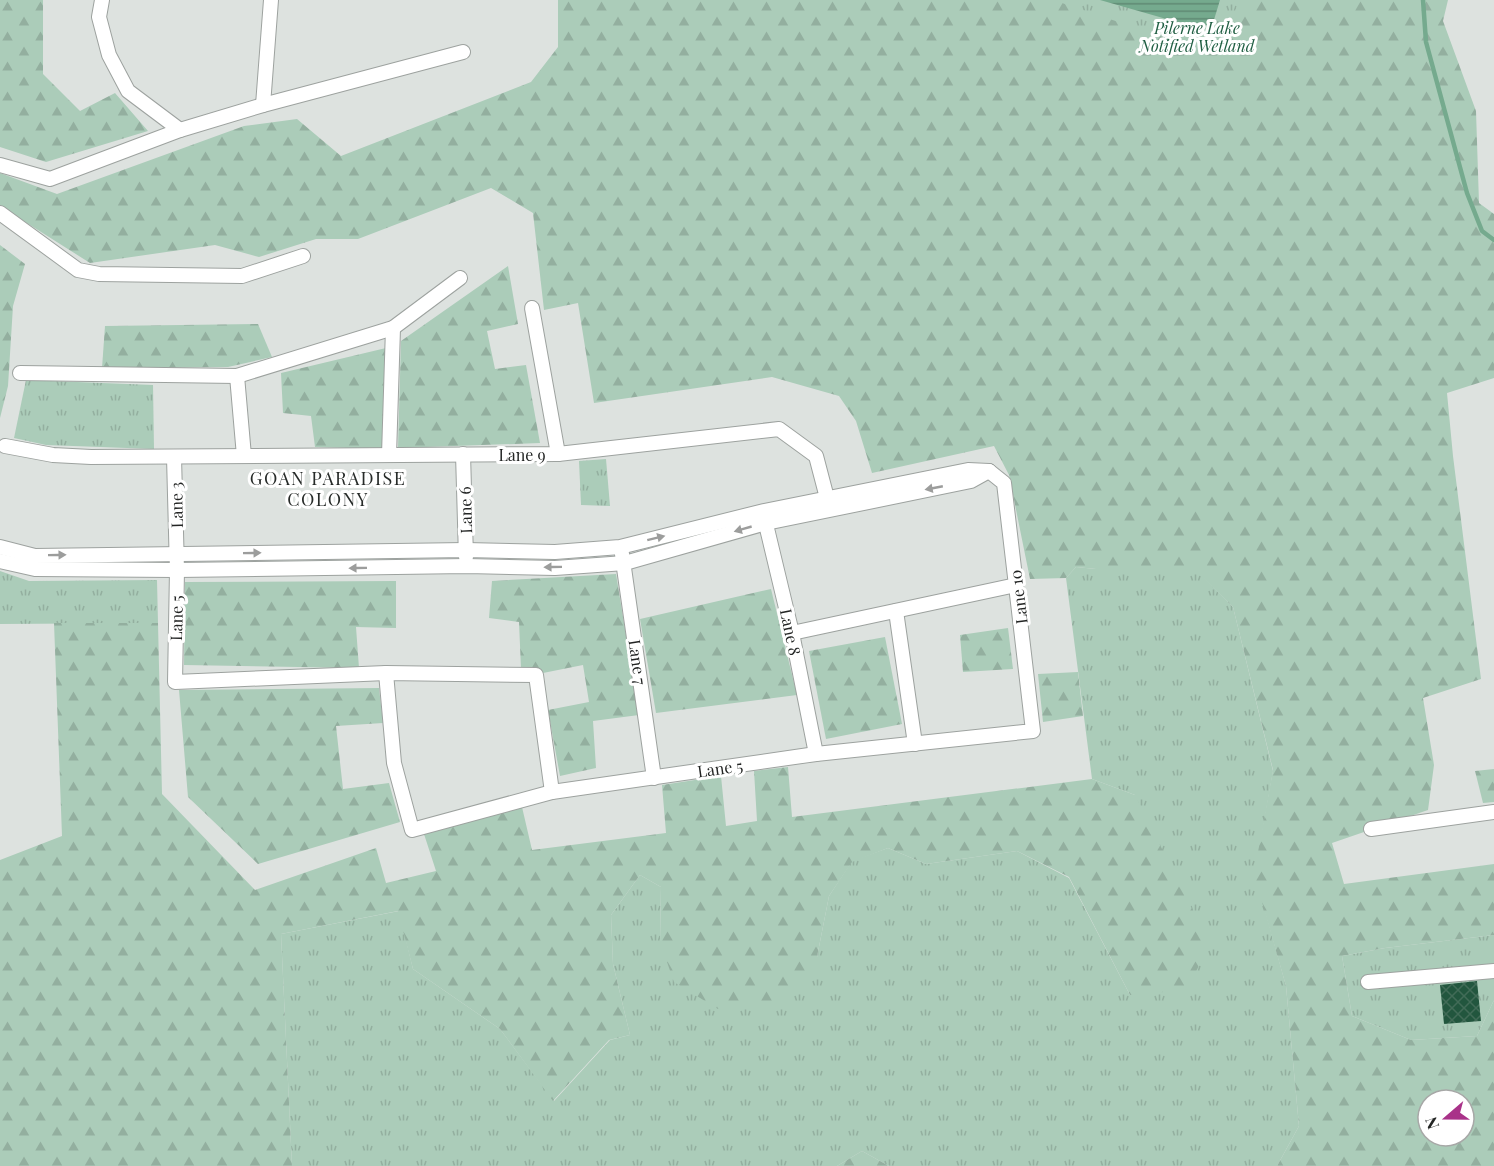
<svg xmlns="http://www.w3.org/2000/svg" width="1494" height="1166" font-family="'Playfair Display',serif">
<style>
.grass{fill:url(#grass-tufts)}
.forest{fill:url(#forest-firs);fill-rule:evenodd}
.water{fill:url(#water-rules)}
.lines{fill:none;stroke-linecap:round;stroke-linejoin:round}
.stream{stroke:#75aa8e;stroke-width:4.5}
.building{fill:url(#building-cross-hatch)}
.minor-casing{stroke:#9da29f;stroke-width:16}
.minor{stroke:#fff;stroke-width:14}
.oneway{fill:#9c9d9c}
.labels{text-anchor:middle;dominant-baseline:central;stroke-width:6;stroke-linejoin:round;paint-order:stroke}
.park-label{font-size:16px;font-style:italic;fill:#1f5e42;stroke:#fff}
.street-label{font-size:16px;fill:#232524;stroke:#fff}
.neighbourhood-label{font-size:18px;letter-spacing:1.5px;fill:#272b29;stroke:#fff}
</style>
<defs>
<pattern id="grass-tufts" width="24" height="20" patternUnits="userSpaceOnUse" patternTransform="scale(1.5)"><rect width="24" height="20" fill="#abccb9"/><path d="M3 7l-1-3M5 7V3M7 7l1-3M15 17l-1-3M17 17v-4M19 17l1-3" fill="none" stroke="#93af9f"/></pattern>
<pattern id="forest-firs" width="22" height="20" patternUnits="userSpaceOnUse" patternTransform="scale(1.5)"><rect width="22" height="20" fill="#abccb9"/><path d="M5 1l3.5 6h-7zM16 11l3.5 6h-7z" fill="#93af9f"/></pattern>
<pattern id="water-rules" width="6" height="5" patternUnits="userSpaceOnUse" patternTransform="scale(1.5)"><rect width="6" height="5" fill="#75aa8e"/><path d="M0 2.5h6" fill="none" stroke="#608a74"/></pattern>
<pattern id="building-cross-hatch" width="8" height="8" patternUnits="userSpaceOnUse" patternTransform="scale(1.5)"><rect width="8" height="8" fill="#22563e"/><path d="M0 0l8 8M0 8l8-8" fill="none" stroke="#416b57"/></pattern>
</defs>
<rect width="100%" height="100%" fill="#dde2df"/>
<!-- grass -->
<g class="grass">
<polygon points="1037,0 1250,0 1219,88"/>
<polygon points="26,380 153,385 154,449 46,445 14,438"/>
<polygon points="606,459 610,506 581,505 579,461"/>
<polygon points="1076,567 1096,569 1194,568 1233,607 1273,771 1255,874 1286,986 1299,1126 1277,1166 889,1166 862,1151 837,1166 292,1166 281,934 399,911 413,969 500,1029 554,1101 610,1040 630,1035 613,964 611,915 640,875 661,887 660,942 817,957 829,896 852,861 888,848 926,864 1017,851 1069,878 1130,995 1135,795 1092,779 1066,578"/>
<polygon points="0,571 29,581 157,580 158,623 0,624"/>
<polygon points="1494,935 1494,1000 1477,1036 1411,1040 1352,1016 1342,956 1385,948"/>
</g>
<!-- forest -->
<g class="forest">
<polygon points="0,0 43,0 43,74 80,111 115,93 148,131 46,162 0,147"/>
<path d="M558 0H1053L1193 47 1228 31 1239 0H1448L1443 21 1476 111 1479 203 1494 214V378L1447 393 1453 456 1481 679 1423 698 1434 765 1428 810 1332 843 1344 884 1494 864V935L1385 948 1342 956 1352 1016 1411 1040 1477 1036 1494 1000V1166H1277L1299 1126 1286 986 1254 874 1273 770 1233 607 1194 569H1096L1076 567 1066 578 1030 579 1009 475 994 446 872 473 856 421 839 396 772 377 594 403 578 303 544 310 533 213 491 188 358 239H316L259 257 215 245 90 263 0 206V173L57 194 244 126 297 119 341 156 531 82 558 47ZM1428 1100H1464V1136H1428Z"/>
<polygon points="0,245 25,264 13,306 8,386 0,418"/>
<polygon points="508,266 518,324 487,331 495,369 526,365 540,443 398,448 401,341"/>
<polygon points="258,324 272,357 228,367 102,368 105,326"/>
<polygon points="386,348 384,449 315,447 311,416 283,413 281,373"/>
<polygon points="616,574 639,715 593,721 596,768 560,776 548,710 589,702 583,665 543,673 521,669 519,622 489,618 492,581"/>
<polygon points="396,581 396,628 356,627 359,668 184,665 185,582"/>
<polygon points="771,589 797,695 656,713 640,619"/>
<polygon points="54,623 158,623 162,794 255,890 376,848 386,883 436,871 424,834 522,807 532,850 666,833 662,785 721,776 726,826 757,821 754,771 788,767 792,817 1092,779 1135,795 1210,945 1186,990 1130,995 1069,877 1017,851 926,864 888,848 852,862 829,896 817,957 780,1003 718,1009 674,982 660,942 661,887 640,875 611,915 613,964 630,1035 609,1040 553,1101 500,1029 413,969 398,911 281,934 292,1166 0,1166 0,860 62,836"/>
<polygon points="1008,628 1013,669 963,672 960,635"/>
<polygon points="885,637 902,724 826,739 809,651"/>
<polygon points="1078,672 1083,716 1043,722 1038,674"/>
<polygon points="379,688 383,723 336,726 343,789 389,783 400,822 258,864 188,797 179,690"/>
<polygon points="1494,769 1494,802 1483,803 1475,771"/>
<polygon points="862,1151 889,1166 837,1166"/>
</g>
<!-- water -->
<polygon class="water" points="1100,0 1220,0 1213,23 1198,28"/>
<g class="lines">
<!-- stream -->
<polyline class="stream" points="1423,0 1426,42 1467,193 1482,231 1494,240"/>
</g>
<!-- building -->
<polygon class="building" points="1477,981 1481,1021 1444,1024 1440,985"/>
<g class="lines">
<!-- minor casing -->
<g class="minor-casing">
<g id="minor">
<polyline points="102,0 99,17 109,55 128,91 180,130"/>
<polyline points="263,105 271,0"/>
<polyline points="0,165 50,179 180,130 263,105 463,52"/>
<polyline points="0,213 78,270 99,274 242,276 303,256"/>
<polyline points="532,308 558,454"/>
<polyline points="20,373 237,376 393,328 460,278"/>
<polyline points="237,376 244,456"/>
<polyline points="5,446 53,455 91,457 558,454 779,429 816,456 827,498"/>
<polyline points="463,454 466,557"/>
<polyline points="389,455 393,328"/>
<polyline points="174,457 177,570 175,682 386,673 536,675 552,792"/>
<polyline points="764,516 792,633 816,754"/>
<polyline points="0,547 35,556 466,550 555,552 620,547 764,511 968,470 989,471"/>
<polyline points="622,554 654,778"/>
<polyline points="0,561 35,569 177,570 467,566 555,568 625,563 766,523 971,481 989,471"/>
<polyline points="896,611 915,744"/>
<polyline points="792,633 1016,585"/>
<polyline points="386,673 394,763 412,830 552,792 816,754 1033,731 1004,483 989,471"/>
<polyline points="1371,829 1494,812"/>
<polyline points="1368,982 1494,971"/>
</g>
</g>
<!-- minor -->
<use href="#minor" class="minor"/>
</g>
<!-- one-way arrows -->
<defs><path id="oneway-solid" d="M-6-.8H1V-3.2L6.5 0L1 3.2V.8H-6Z" transform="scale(1.5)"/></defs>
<g class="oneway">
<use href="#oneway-solid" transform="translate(934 488) rotate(169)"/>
<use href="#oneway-solid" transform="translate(743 529) rotate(164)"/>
<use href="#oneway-solid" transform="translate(656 538) rotate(-14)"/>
<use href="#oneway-solid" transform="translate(252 553) rotate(-1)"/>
<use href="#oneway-solid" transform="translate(57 555) rotate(-1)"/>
<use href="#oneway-solid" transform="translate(553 567) rotate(179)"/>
<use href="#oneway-solid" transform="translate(358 568) rotate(179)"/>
</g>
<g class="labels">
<!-- park labels -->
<g class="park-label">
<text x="1197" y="27">Pilerne Lake<tspan x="1197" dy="18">Notified Wetland</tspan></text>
</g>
<!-- street labels -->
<g class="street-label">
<text x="522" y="454">Lane 9</text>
<text transform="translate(176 505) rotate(-91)">Lane 3</text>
<text transform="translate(465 510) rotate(-92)">Lane 6</text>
<text transform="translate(1018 597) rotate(-97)">Lane 10</text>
<text transform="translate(176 618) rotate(-89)">Lane 5</text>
<text transform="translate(791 632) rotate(78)">Lane 8</text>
<text transform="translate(638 662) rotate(82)">Lane 7</text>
<text transform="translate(720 768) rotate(-8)">Lane 5</text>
</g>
<!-- neighbourhood labels -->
<g class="neighbourhood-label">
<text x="328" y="478">GOAN PARADISE<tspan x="328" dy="21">COLONY</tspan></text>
</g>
</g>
<!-- north arrow -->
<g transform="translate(1446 1118) rotate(250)"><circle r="28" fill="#ffffff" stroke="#a7a8a7" stroke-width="1.5"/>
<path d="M0-4.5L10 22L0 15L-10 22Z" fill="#a93289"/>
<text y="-9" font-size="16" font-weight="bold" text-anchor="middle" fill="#232524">N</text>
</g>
</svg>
